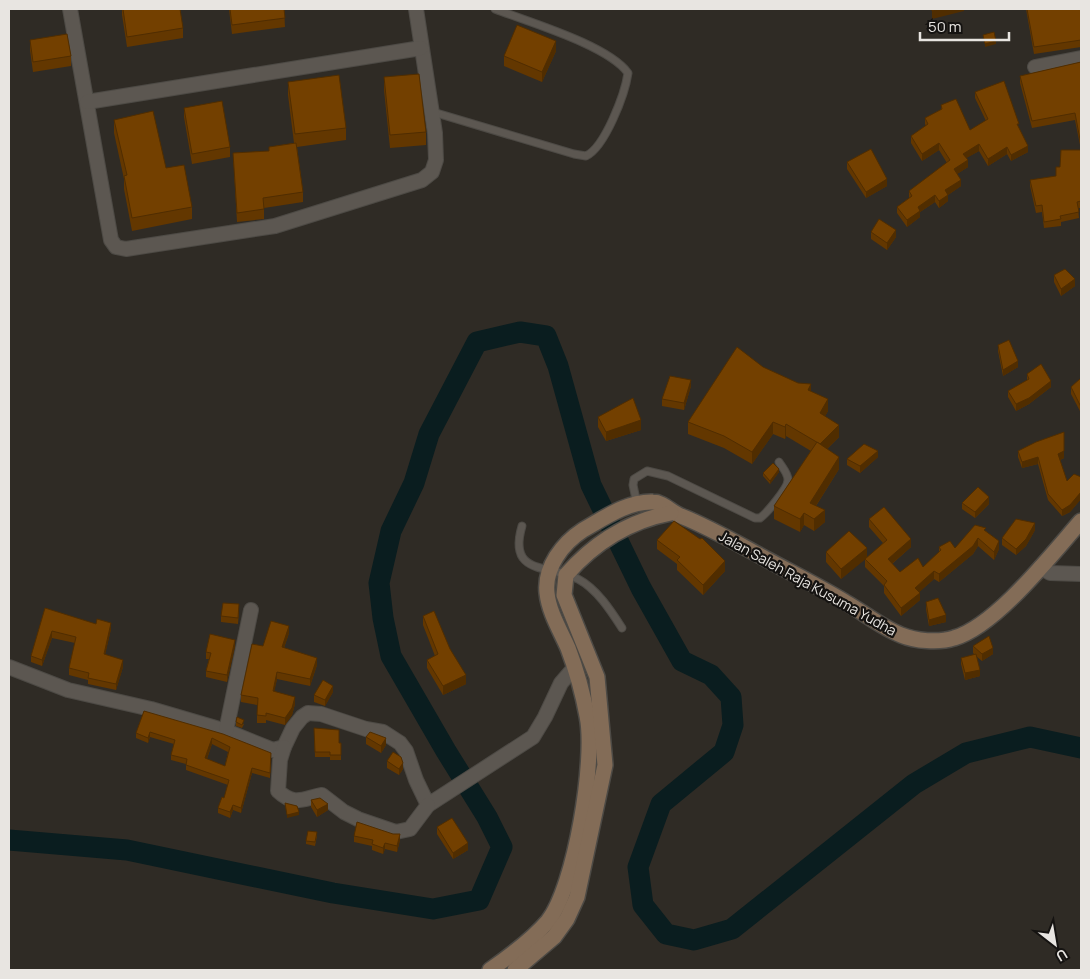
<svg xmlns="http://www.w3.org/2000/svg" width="1090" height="979" font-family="Manrope,sans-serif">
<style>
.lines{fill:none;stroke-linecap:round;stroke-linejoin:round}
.river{stroke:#0a1d1f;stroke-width:21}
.lane-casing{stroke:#4d4a45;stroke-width:9}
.street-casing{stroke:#4d4a45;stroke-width:16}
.secondary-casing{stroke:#4d4a45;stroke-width:18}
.lane{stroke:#5c5751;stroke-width:7}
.street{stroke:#5c5751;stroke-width:14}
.secondary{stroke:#836c57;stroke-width:15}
.wall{fill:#633700;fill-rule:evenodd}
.shaded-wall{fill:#502d00}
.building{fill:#734000;stroke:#502d00;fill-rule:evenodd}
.labels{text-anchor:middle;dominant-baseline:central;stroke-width:4.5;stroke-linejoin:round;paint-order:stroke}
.street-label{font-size:14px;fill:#e8e5e1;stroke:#151311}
</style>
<rect width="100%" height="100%" fill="#2f2b25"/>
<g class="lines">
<!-- river -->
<polyline class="river" points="9,840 127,850 333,893 433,909 479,900 502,847 487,817 446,751 391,656 383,618 379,583 391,531 414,483 429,434 477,342 520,332 546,336 558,366 591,485 641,588 682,661 711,675 731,697 733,725 724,752 661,804 638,867 643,905 666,934 694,940 732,929 914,784 966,753 1030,737 1081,748"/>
<!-- lane casing -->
<g class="lane-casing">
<g id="lane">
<path d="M433 112 574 154 586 156C605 147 625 94 628 73 608 45 528 22 495 9"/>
<path d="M637 504 633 485 634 479 647 471 668 476 755 518H760C767 513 788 488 788 480 788 473 782 467 779 462"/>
<path d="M522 526C507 577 551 564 578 579 597 589 611 611 622 628"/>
</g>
</g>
<!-- street casing -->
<g class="street-casing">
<g id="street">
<polyline points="70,9 111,240 116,247 126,249 275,226 422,180 432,172 436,160 435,133 416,9"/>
<polyline points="1035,67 1081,58"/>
<polyline points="87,102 421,48"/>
<polyline points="1040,567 1050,573 1081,574"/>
<polyline points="9,667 68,690 151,709 226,731 273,750 284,747 293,728 302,717 308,713 321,714 366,729 383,732 400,743 406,751 416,780 428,805 533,737 545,717 561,683 574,668"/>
<polyline points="226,731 251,610"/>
<path d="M284 747 280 760 278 791C295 807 304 798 322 795L344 812 358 819 396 832 410 829 428 805"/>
</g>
</g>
<!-- secondary casing -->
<g class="secondary-casing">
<g id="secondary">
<path d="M490 970C510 956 532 940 548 921 575 887 596 759 587 716 583 694 576 669 568 648 560 630 549 612 547 593 544 567 563 543 583 530 604 518 628 501 653 502 663 502 672 513 681 516 711 528 740 545 768 560 794 574 820 587 845 602 863 612 881 627 901 635 915 641 939 643 954 638 996 626 1052 554 1081 521"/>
<path d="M515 970 554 937 567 919 577 897 605 765 597 677 564 595 566 575C594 543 629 521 671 513"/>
</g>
</g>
<!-- lane -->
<use href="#lane" class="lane"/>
<!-- street -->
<use href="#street" class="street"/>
<!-- secondary -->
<use href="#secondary" class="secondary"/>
</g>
<!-- wall -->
<g class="wall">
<polygon points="122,9 180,9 183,28 183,38 127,47 122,15"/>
<polygon points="229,9 284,9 285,27 232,34"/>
<polygon points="1026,9 1081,9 1081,47 1034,54"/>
<polygon points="30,40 71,56 71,66 33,72 30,50"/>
<polygon points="556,51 542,82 504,66 504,56"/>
<polygon points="1081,62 1081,208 1078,208 1079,218 1061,222 1061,226 1044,228 1042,212 1036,213 1030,186 1030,180 1056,176 1060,167 1081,150 1075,120 1032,128 1020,83 1020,76"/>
<polygon points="384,77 426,132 426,145 390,148 384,90"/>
<polygon points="288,82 346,128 346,140 297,147 303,192 303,202 264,208 264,219 237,222 233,153 269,151 269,147 294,143 288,95"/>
<polygon points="975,92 1019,128 1028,152 1011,161 1007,154 988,166 979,151 966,158 968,167 957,174 961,186 948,195 948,201 939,208 935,202 920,212 920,217 907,227 897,213 897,207 909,198 909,191 947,163 939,150 922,161 911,143 911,136 926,126 925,124 925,118 941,110 941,105 970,130 986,121 975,98"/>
<polygon points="184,108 230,147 230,157 192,164 184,117"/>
<polygon points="114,120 166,168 192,207 192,219 132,231 124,189 124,179 114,133"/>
<polygon points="847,162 887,186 866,198 847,169"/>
<polygon points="871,232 896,237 887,250 871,239"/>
<polygon points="1054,275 1075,286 1061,296 1054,282"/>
<polygon points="998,345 1018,367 1003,376 998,351"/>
<polygon points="763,367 811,392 828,411 825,416 839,437 827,449 839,469 816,506 825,522 814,531 804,525 800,532 774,519 774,506 811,451 786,436 785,439 773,434 752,464 724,448 688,434 688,422"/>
<polygon points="1027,374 1051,387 1029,404 1016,411 1008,397 1008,391 1027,380"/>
<polygon points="1081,378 1081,413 1071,394 1071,387"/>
<polygon points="691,386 684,410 662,406 662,399"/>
<polygon points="598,417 641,430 606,441 598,427"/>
<polygon points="1018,451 1064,458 1060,460 1067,481 1081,477 1081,499 1070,512 1062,516 1048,500 1038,464 1022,468 1018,457"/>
<polygon points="878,457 860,473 847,465 847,459"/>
<polygon points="779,472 770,484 763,476 763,473"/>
<polygon points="962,503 989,504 975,518 962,509"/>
<polygon points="869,519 911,547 892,564 900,572 923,567 939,552 939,547 955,548 986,531 999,549 994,560 978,546 973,554 939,582 934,579 919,592 920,600 901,616 884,593 884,586 865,567 865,559 866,558 841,579 826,562 826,552 867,558 883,543 869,527"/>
<polygon points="1035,530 1026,546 1016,555 1002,545 1002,538"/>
<polygon points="657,540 725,571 703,595 677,570 677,564 657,549"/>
<polygon points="926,602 946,622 929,626 926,609"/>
<polygon points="45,608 111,629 105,654 123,667 116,690 88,684 88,680 69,675 69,668 75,643 52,638 42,666 31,662 31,656"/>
<polygon points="239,611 238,624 221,622 221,616"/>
<polygon points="423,616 450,649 466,684 443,695 427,668 427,660 435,656 423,625"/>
<polygon points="289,633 284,648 317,665 310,686 277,679 274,691 295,704 292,715 285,725 266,720 266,723 257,723 257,705 241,702 241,695 263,646"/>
<polygon points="235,646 227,682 206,677 206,671 209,659 206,659 206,652"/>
<polygon points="973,646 993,654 982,661 976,656 980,676 965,680 961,664 961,658 975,655 973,653"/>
<polygon points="333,692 325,706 314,702 314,695"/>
<path d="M144 711 271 758 270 778 252 773 241 813 233 810 230 818 218 813V808L224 798 228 785 186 770V764L171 760V755L174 744 150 737 148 743 136 738V733ZM212 744 228 752 225 766 207 759Z"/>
<polygon points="236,722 244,724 242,728 236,726"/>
<polygon points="314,728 339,743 341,743 341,760 330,760 330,757 315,757"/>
<polygon points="366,737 386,745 381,753 366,744"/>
<polygon points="387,761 403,769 399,775 387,768"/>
<polygon points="311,800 328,810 317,817 311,807"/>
<polygon points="437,827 468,850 453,859 437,834"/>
<polygon points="317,836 315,846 306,844 306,841"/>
<polygon points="354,836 400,840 397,852 385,849 383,854 372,850 372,846 354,842"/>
</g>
<!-- shaded-wall -->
<g class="shaded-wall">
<polygon points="942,9 964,9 964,11 932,19 932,11"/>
<polygon points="556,41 556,51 542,82 542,72"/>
<polygon points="996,41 996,44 985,47 985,44"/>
<polygon points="939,143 939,150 922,161 922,154"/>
<polygon points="979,144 979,151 963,160 963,154"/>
<polygon points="1028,146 1028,152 1011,161 1011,155"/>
<polygon points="1007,147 1007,154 988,166 988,159"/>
<polygon points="968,160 968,167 954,176 954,169"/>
<polygon points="887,179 887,186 866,198 866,192"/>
<polygon points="961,180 961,186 945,197 945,190"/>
<polygon points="935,195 935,202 920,212 920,217 907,227 907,220 918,207"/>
<polygon points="948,195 948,201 939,208 939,201"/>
<polygon points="896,230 896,237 887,250 887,243"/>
<polygon points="1075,279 1075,286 1061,296 1061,289"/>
<polygon points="1018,361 1018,367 1003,376 1003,370"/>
<polygon points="691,380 691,386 684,410 684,403"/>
<polygon points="1051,381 1051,387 1029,404 1016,411 1016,404"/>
<polygon points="811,384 811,396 808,390"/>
<polygon points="828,399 828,411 820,425 820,413"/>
<polygon points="641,420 641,430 606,441 606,432"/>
<polygon points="773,422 773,434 752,464 752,452"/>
<polygon points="786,424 786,436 785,439 785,427"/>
<polygon points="839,425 839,437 820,456 820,444"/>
<polygon points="878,451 878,457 860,473 860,466"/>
<polygon points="1064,451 1064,458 1058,461 1058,454"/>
<polygon points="839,457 839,469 810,515 810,503"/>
<polygon points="1038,457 1038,464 1022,468 1022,462"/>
<polygon points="779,469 779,472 770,484 770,481"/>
<polygon points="1081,492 1081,499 1070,512 1062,516 1062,510"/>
<polygon points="989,497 989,504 975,518 975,512"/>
<polygon points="825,510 825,522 814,531 814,519"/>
<polygon points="804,513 804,525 800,532 800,519"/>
<polygon points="1035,523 1035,530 1026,546 1016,555 1016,549"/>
<polygon points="978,538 978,546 973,554 939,582 939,574"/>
<polygon points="911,539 911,547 888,567 888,559"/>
<polygon points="999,541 999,549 994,560 994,552"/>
<polygon points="867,548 867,558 841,579 841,569"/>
<polygon points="725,561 725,571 703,595 703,585"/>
<polygon points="934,571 934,579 915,596 915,588"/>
<polygon points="920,593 920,600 901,616 901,608"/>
<polygon points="946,615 946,622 929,626 929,620"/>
<polygon points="111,623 111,629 104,660 104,654"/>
<polygon points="289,626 289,633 282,654 282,647"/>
<polygon points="52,631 52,638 42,666 42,660"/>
<polygon points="235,640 235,646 227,682 227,675"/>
<polygon points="993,648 993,654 982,661 982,654"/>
<polygon points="317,658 317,665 310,686 310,679"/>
<polygon points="123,660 123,667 116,690 116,684"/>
<polygon points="980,670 980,676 965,680 965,673"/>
<polygon points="277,672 277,679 273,698 273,691"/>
<polygon points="466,675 466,684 443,695 443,686"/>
<polygon points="333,686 333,692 325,706 325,700"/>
<polygon points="295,697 295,704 292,715 285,725 285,718"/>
<polygon points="150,732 150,737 148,743 148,738"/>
<polygon points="212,738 212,744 205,764 205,758"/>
<polygon points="386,738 386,745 381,753 381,746"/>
<polygon points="403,763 403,769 399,775 399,769"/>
<polygon points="252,768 252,773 241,813 241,808"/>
<polygon points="328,804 328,810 317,817 317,810"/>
<polygon points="233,805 233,810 230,818 230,812"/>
<polygon points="299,812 299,815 287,818 287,815"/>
<polygon points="400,834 400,840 397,852 397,846"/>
<polygon points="385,843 385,849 383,854 383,848"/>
<polygon points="468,843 468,850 453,859 453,853"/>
</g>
<!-- building -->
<g class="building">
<polygon points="123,9 180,9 183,28 127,37"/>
<polygon points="230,9 284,9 285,18 232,25"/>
<polygon points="932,9 942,9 932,11"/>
<polygon points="1027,9 1081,9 1081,40 1034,47"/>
<polygon points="517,25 556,41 542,72 504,56"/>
<polygon points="994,32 996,41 985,44 983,35"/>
<polygon points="67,34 71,56 33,62 30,40"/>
<polygon points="1081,62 1081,145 1075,113 1032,121 1020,76"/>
<polygon points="419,74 426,132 390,135 384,77"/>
<polygon points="339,75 346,128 295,134 288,82"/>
<polygon points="1004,81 1019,124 1017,124 1028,146 1011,155 1007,147 988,159 979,144 963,154 968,160 954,169 961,180 945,190 948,195 939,201 935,195 918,207 920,211 907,220 897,207 912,196 909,191 950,160 939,143 922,154 911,136 928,124 925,118 942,109 941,105 956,99 970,130 988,119 975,92"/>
<polygon points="222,101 230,147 192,154 184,108"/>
<polygon points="153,111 166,168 184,165 192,207 132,218 124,176 127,175 114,120"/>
<polygon points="296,143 303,192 263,198 264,209 237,213 233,153 269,151 269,147"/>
<polygon points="871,149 887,179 866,192 847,162"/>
<polygon points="1061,150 1081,150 1081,201 1077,202 1079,212 1060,216 1061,219 1044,222 1042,205 1036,206 1030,180 1056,176 1056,167 1060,167"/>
<polygon points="879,219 896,230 887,243 871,232"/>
<polygon points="1065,269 1075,279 1061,289 1054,275"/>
<polygon points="1009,340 1018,361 1003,370 998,345"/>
<polygon points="737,347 763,367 798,383 811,384 808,390 828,399 820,413 839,425 820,444 786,424 785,427 773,422 752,452 724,436 688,422"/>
<polygon points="1041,364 1051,381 1029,398 1016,404 1008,391 1029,379 1027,374"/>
<polygon points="670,376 691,380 684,403 662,399"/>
<polygon points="1081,378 1081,407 1071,387"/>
<polygon points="633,398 641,420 606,432 598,417"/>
<polygon points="1064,432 1064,451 1058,454 1067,481 1074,474 1081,477 1081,492 1070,505 1062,510 1048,494 1038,457 1022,462 1018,451 1036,442"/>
<polygon points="817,442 839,457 810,503 825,510 814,519 804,513 800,519 774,506"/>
<polygon points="864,444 878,451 860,466 847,459"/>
<polygon points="773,463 779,469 770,481 763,473"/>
<polygon points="978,487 989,497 975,512 962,503"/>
<polygon points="884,507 911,539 888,559 900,572 918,558 923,567 941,550 939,547 950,541 955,548 975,525 986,528 984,530 999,541 994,552 978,538 973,546 939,574 934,571 915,588 920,593 901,608 884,585 887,581 865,559 887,540 869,519"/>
<polygon points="1016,519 1035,523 1026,539 1016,549 1002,538"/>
<polygon points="674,521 700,539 702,538 725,561 703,585 677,560 680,557 657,540"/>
<polygon points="849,531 867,548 841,569 826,552"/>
<polygon points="938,598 946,615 929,620 926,602"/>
<polygon points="223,603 239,604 238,618 221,616"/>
<polygon points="45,608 96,624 97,619 111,623 104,654 123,660 116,684 88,678 89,673 69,668 76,637 52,631 42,660 31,656"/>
<polygon points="434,611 450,649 466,675 443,686 427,660 438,654 423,616"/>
<polygon points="271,621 289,626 282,647 317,658 310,679 277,672 273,691 295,697 292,708 285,718 266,713 266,716 257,715 258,698 241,695 252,644 263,646"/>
<polygon points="210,634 235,640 227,675 206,671 211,653 206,652"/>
<polygon points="989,636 993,648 982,654 973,646"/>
<polygon points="976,654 980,670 965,673 961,658"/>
<polygon points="323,680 333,686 325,700 314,695"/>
<path d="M144 711 223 734 271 753 270 773 252 768 241 808 233 805 230 812 218 808 222 797 224 798 229 780 186 765 187 759 171 755 175 740 150 732 148 738 136 733ZM212 738 230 747 225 766 205 758Z"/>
<polygon points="237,717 244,720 242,725 236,722"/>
<polygon points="314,728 339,730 339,743 341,743 341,755 330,755 330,752 315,752"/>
<polygon points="370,732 386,738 381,746 366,737"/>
<polygon points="393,752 401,757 403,763 399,769 387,761"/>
<polygon points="320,798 328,804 317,810 311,800"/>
<polygon points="285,803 297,806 299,812 287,815"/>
<polygon points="452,818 468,843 453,853 437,827"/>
<polygon points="357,822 393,834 400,834 397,846 385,843 383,848 372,844 373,840 354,836"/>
<polygon points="308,831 317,832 315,842 306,841"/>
</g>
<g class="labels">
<!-- street labels -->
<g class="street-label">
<text transform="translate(808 583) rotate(29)">Jalan Saleh Raja Kusuma Yudha</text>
</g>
</g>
<!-- border -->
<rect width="1090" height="979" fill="none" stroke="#e8e5e1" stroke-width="20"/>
<!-- north arrow -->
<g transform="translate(1055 944) rotate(149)" stroke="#151311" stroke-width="4" paint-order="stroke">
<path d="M0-4L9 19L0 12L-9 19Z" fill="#e8e5e1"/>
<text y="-8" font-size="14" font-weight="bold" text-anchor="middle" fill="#e8e5e1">U</text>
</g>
<!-- scale -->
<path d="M920 32v8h89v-8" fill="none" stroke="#e8e5e1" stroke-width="2.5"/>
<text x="928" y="32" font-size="15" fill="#e8e5e1" stroke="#151311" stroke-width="4" paint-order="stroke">50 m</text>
</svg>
